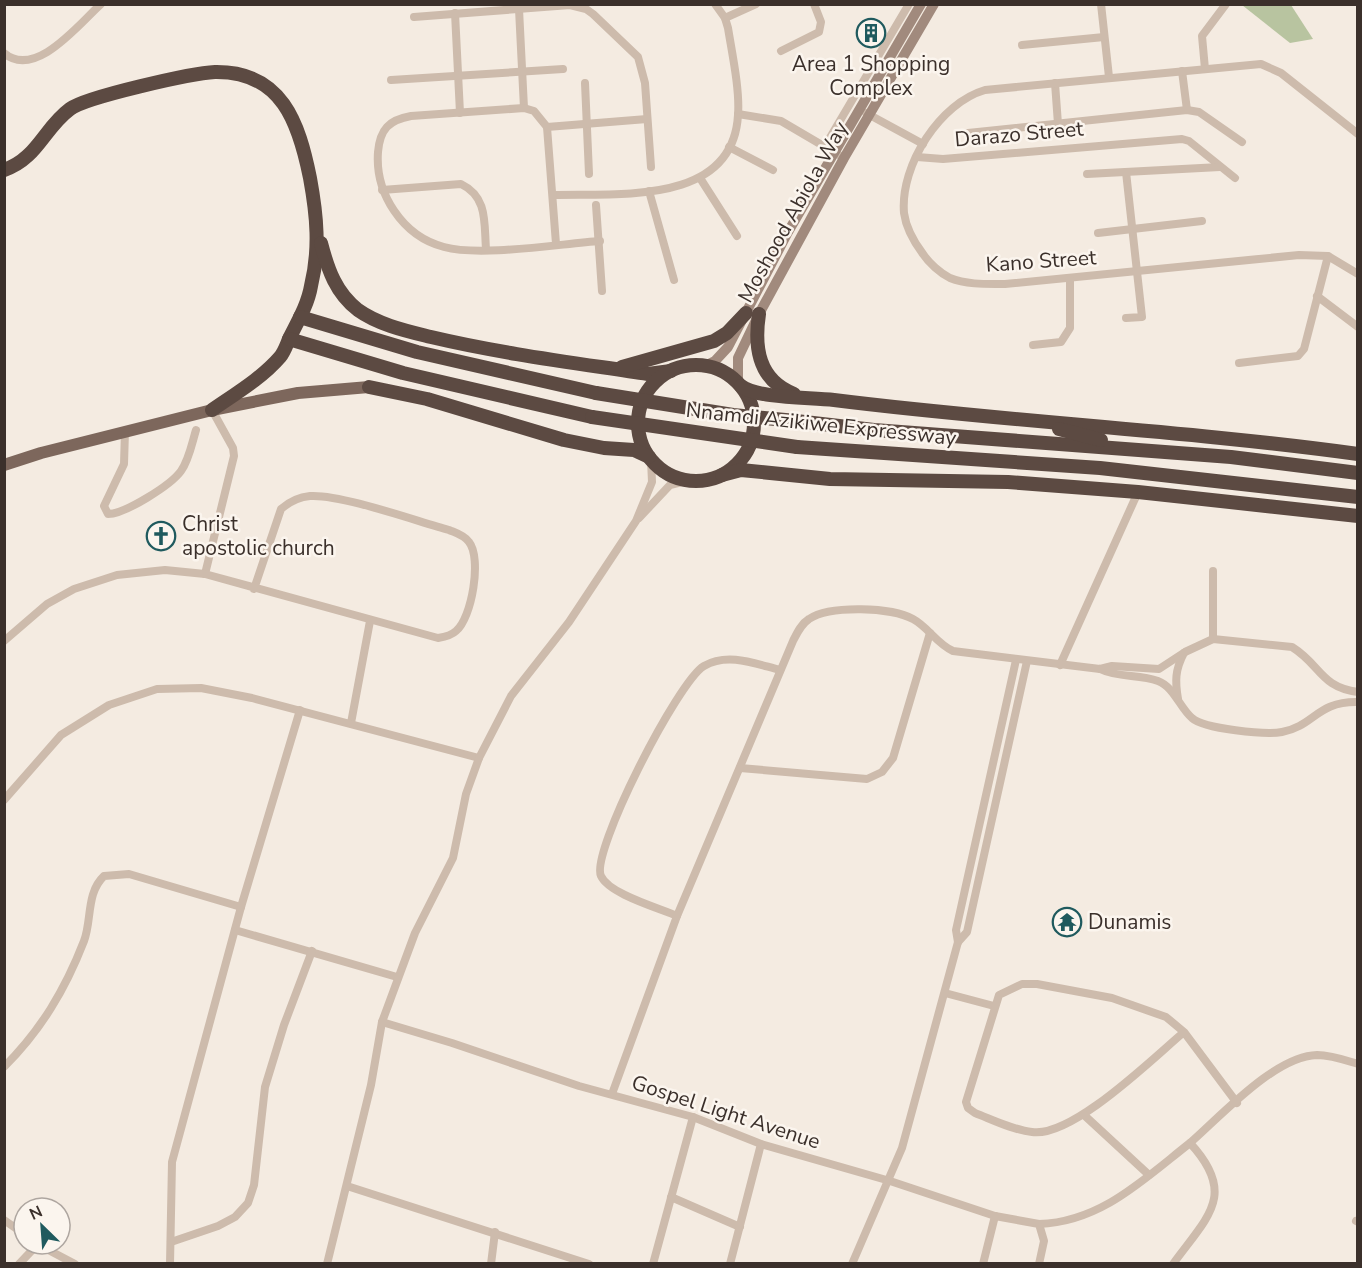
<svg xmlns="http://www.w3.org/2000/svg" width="1362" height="1268" font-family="'Nunito Sans',sans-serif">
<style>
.green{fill:#b8c4a0}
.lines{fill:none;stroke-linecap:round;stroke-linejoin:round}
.street{stroke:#cdbbac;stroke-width:8}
.secondary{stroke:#a18a7d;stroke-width:10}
.primary{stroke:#7d675c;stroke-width:12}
.highway{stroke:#5c4a42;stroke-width:14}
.highway-bridge{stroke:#5c4a42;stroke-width:14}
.labels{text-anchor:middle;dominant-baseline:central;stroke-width:5;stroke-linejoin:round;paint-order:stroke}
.poi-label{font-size:21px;fill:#3b302b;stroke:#fbf5ee;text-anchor:start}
.street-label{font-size:21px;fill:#3b302b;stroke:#fbf5ee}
</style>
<rect width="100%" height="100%" fill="#f4ebe1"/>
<!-- green -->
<polygon class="green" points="1242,5 1291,5 1313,39 1290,43"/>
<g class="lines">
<!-- street -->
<g class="street">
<polyline points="1101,4 1109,77"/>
<polyline points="519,9 524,108"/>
<polyline points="455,13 460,113"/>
<polyline points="414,17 570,5 586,9 593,14 638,57 645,83 651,167"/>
<polyline points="725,18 756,4"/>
<polyline points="1022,45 1104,37"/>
<polyline points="781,51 819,32 821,22 814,4"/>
<path d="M4 53C35 80 79 24 101 4"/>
<polyline points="1205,69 1202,36 1226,4"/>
<polyline points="1182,71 1187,110"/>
<polyline points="391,80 563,69"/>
<polyline points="585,83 589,174"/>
<polyline points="1055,83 1058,124"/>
<polyline points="866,113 923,144"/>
<polyline points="738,114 781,121 844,158"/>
<polyline points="547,127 647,119"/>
<polyline points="968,133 1187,110 1199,112 1242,142"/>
<path d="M1358 134 1281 73 1261 64 985 90C940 103 900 165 904 213 906 228 914 242 923 254 929 263 940 273 950 278 967 285 988 284 1005 284L1299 255 1328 256 1358 274"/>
<polyline points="825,146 909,4"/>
<polyline points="729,147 773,170"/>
<polyline points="917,157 943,159 1182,139 1189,141 1235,178"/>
<polyline points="1126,172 1142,317 1126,318"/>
<polyline points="1087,174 1220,167"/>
<polyline points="700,178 737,236"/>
<path d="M382 190 461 184C488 197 484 223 486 249"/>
<polyline points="649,191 674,280"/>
<path d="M553 195C617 193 733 206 738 115 740 90 732 53 728 28L725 18 715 4"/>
<polyline points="596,205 602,291"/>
<polyline points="1098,233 1202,221"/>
<path d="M556 244 547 127 534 111 524 108 411 116C389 120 380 129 378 152 375 193 402 236 444 247 481 257 558 244 600 241"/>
<polyline points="1317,296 1358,327"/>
<polyline points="1033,345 1061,342 1070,328 1070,278"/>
<polyline points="1239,363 1298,356 1304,349 1328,256"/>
<path d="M125 431 124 464 104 506 108 514C125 514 171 485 181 471 189 460 192 443 196 430"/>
<polyline points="639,518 670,485 690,480"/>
<polyline points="205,574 234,456 233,448 212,410"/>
<polyline points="1213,639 1213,571"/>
<path d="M4 641 47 604 74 589 117 575 165 570 205 574 438 638C444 637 452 635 456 631 472 618 482 558 469 542 464 535 456 533 449 530 416 521 341 494 310 496 299 497 289 502 281 509L254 589"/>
<polyline points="1060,665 1138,492"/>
<path d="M1100 669C1118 678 1139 674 1158 681 1174 687 1180 708 1192 718 1204 729 1266 735 1282 732 1314 726 1317 701 1358 702"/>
<path d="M1178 699C1175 681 1175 670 1184 653"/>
<polyline points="351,723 370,621"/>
<polyline points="740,768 867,779 882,772 893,758 930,633"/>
<polyline points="4,800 61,735 109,705 157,689 201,688 252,698 479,758"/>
<path d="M677 916C659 908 609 894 601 876 590 853 678 681 704 666 728 652 756 664 780 670"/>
<polyline points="235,930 397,977"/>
<polyline points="958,942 956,930 1016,660"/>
<polyline points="945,993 994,1006"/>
<polyline points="382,1022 452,1043 579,1086 693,1117 761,1144 890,1181 995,1216 1039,1224 1044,1241 1039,1264"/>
<path d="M1184 1032C1152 1059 1072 1138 1032 1132 1013 1130 993 1120 975 1113L968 1108 966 1102 999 995 1022 984H1037L1112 998 1166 1017 1184 1032 1237 1103"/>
<path d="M4 1067C41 1030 65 990 84 941 92 920 86 893 104 876L129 874 241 907"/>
<path d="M612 1094 677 916 793 641C797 633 801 624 809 619 830 605 892 607 913 619 928 627 937 644 953 651L1100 669 1112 666 1159 669 1185 652 1213 639 1292 647C1321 665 1320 687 1358 692"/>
<polyline points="1084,1115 1149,1175"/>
<path d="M1190 1143C1221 1116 1275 1056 1317 1055 1331 1055 1345 1060 1358 1064"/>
<polyline points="347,1186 589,1264"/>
<polyline points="671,1197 740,1227"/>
<polyline points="4,1220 24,1234"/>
<polyline points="1356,1221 1358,1222"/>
<path d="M1039 1224C1101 1222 1144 1179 1190 1143 1238 1195 1207 1217 1173 1264"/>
<polyline points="171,1242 218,1226 235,1217 248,1203 254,1185 265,1087 284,1025 312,951"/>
<polyline points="37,1244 75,1264"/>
<polyline points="19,1264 38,1244"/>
<polyline points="170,1264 172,1162 241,907 300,710"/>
<polyline points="327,1264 371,1085 382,1022 415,933 453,858 466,794 479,758 511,696 569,622 636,521 652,482 651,460"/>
<polyline points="491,1264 495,1232"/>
<polyline points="653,1264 693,1117"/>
<polyline points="730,1264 761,1144"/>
<polyline points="852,1264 902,1148 958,942 967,932 1027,661"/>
<polyline points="983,1264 995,1216"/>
</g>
<!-- secondary -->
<g class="secondary">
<polyline points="705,366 715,361 728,347 788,232 921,4"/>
<polyline points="738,382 738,358 759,314 844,158 934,4"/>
</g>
<!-- primary -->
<polyline class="primary" points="4,465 41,453 212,410 298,393 369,387"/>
<!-- highway -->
<g class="highway">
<path d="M4 170C37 159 44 128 70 109 86 97 192 73 215 72 282 71 299 123 310 178 317 216 320 249 311 286 308 304 298 321 290 337 287 343 285 351 280 357 262 378 235 394 212 410"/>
<path d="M321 243C328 270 336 293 358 310 379 325 407 331 431 337 503 354 576 363 648 374L671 371"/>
<path d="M759 314C754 347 758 380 794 394"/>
<polyline points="300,317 417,352 596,393"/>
<polyline points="289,339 403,373 592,417"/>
<circle cx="696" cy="423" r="58"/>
<polyline points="622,367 714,341 727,333 746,313"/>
<path d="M741 386C759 399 809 397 834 400 1008 422 1183 430 1358 454"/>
<polyline points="369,387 427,399 564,440 604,448 634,450 649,457"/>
<polyline points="796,421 874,430 1231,457 1358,473"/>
<polyline points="1059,429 1101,440"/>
<polyline points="797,447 1100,468 1358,497"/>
<polyline points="722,475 741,470 830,479 1008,482 1138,492 1358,516"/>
</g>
<!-- highway-bridge -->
<g class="highway-bridge">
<polyline points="596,393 733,415 796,421"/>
<polyline points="592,417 797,447"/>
</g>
</g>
<!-- icons -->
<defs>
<g id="building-ring" transform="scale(1.5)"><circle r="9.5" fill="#fbf5ee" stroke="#1f5a5e" stroke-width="1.5"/><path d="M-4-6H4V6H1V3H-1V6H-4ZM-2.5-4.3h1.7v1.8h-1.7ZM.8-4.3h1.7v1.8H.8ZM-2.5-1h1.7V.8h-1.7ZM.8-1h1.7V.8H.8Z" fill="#1f5a5e"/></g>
<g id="church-ring" transform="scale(1.5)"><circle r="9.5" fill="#fbf5ee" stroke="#1f5a5e" stroke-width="1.5"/><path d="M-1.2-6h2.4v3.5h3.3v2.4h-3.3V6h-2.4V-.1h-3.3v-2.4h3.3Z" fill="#1f5a5e"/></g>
<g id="temple-ring" transform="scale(1.5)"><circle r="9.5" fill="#fbf5ee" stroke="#1f5a5e" stroke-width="1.5"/><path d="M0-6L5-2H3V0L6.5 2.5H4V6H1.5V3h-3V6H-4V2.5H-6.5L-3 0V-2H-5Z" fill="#1f5a5e"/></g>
</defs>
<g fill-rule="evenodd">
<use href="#building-ring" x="871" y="33"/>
<use href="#church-ring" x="161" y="536"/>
<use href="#temple-ring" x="1067" y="922"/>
</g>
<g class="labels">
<!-- poi labels -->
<g class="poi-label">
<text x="871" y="64" text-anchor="middle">Area 1 Shopping<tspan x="871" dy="24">Complex</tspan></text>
<text x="182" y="524">Christ<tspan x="182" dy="24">apostolic church</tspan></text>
<text x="1088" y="922">Dunamis</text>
</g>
<!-- street labels -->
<g class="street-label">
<text transform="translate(1019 134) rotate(-5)">Darazo Street</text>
<text transform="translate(793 212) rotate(-61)">Moshood Abiola Way</text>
<text transform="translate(1041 261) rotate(-4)">Kano Street</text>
<text transform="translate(821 424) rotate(6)">Nnamdi Azikiwe Expressway</text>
<text transform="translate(726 1112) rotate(18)">Gospel Light Avenue</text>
</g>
</g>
<!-- border -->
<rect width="1362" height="1268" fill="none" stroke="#3b302b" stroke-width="12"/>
<!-- north arrow -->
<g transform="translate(42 1226) rotate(335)"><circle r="28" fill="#fbf5ee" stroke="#aea6a0" stroke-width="1.5"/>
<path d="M0-4.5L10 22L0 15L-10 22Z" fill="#1f5a5e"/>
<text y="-9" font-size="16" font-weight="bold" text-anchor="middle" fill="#3b302b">N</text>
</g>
</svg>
